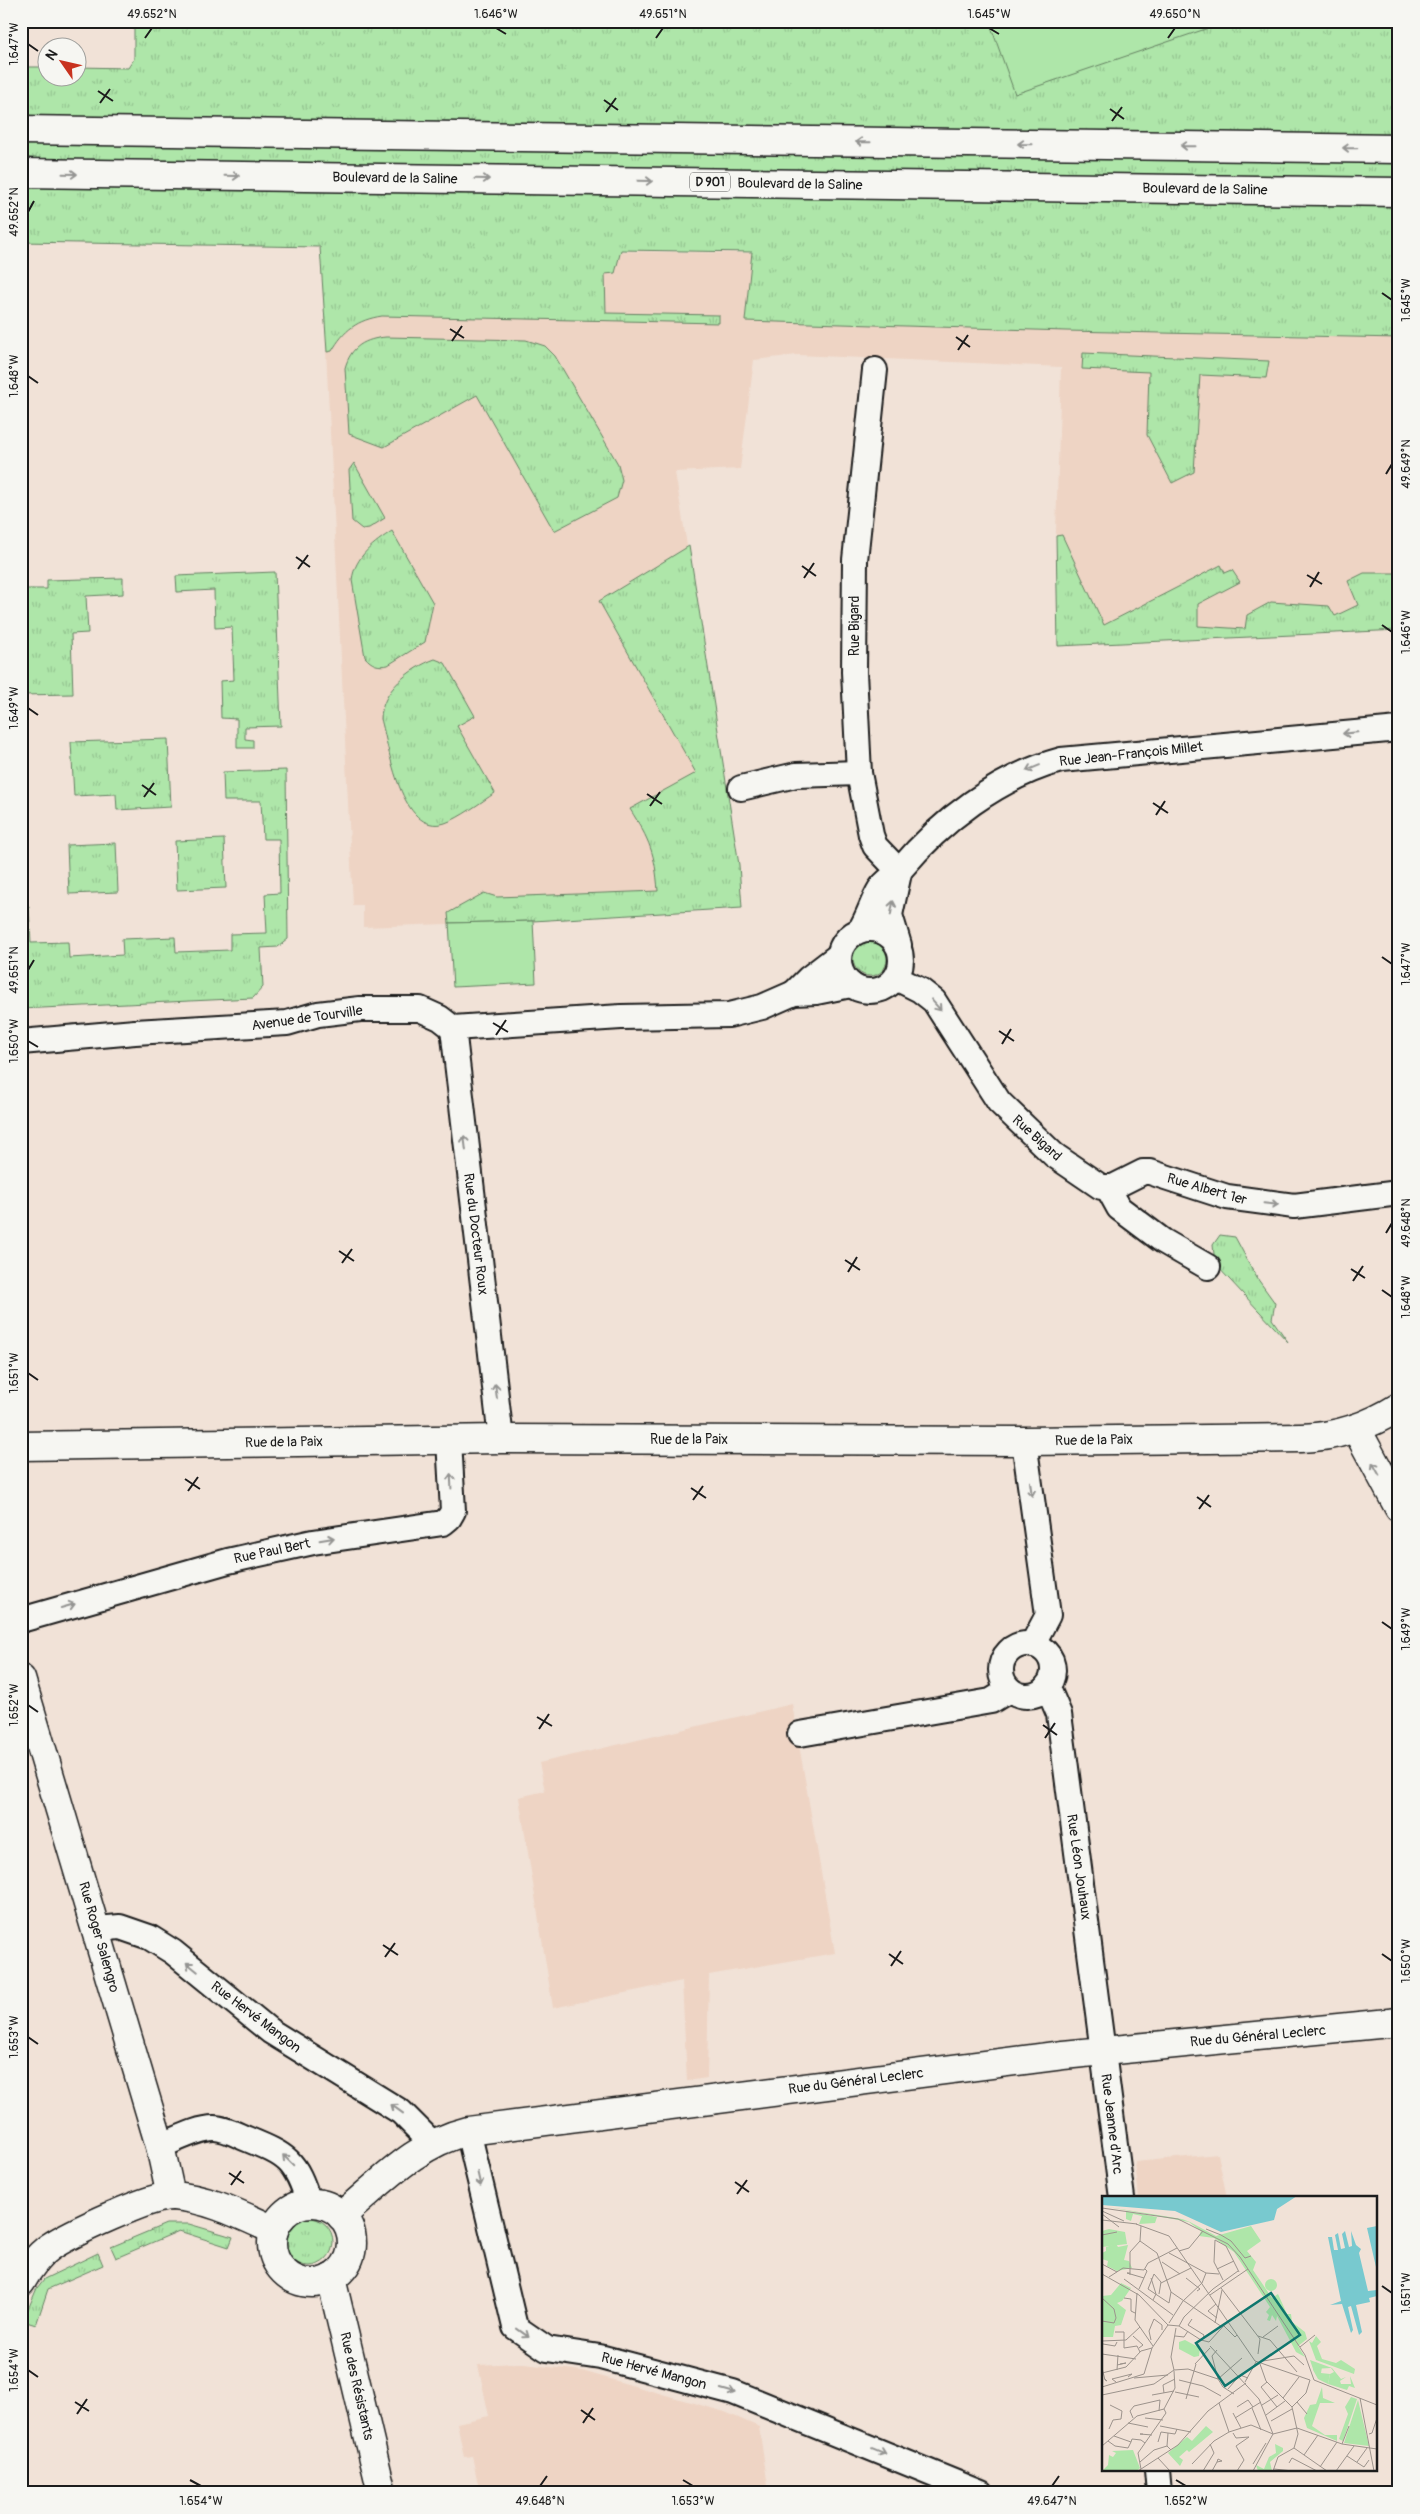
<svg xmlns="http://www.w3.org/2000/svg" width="1420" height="2514" font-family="Pangolin,sans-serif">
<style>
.built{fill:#eed4c4}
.grass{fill:url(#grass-tufts);stroke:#658162}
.garden{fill:#aee6a9;stroke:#658162}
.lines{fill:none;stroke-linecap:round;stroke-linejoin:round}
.street-casing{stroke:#1c1c1c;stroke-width:28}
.secondary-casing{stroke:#1c1c1c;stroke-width:31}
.primary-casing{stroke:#1c1c1c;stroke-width:31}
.street{stroke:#f6f6f2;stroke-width:24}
.secondary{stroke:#f6f6f2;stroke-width:28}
.primary{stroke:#f6f6f2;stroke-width:28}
.oneway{stroke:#949492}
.ticks{fill:none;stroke:#1c1c1c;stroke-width:2}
.labels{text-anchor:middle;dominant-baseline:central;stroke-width:4.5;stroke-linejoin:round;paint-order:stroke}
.shield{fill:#f6f6f2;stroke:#5d5d5c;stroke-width:1}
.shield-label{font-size:12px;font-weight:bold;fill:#1c1c1c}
.street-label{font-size:14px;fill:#1c1c1c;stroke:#f6f6f2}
.inset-road{fill:none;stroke:#9c938c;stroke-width:1}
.view{fill:#0f766e;fill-opacity:0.15;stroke:#0f766e;stroke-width:2.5}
.inset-edge{fill:none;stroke:#1c1c1c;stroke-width:2.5}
.neatline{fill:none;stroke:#1c1c1c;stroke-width:2}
.ticks-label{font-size:12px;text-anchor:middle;fill:#1c1c1c}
</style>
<defs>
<pattern id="grass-tufts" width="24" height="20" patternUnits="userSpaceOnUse" patternTransform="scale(1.25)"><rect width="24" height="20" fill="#aee6a9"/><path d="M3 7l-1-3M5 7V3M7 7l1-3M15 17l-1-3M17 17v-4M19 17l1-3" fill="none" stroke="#95c591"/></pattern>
</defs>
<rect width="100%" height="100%" fill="#f1e2d7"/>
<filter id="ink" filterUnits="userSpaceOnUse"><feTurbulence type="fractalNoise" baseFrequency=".02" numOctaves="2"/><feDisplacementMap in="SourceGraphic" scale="10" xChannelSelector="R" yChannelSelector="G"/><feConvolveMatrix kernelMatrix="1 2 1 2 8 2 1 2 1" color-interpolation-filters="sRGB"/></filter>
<g filter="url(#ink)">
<!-- built -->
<g class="built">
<polygon points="321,247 1399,262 1399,630 1058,646 1056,531 1061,367 797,355 754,360 740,469 675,472 739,865 742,908 533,921 363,927 363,905 353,905"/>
<polygon points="792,1704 835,1953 709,1975 707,2078 687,2081 682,1981 553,2008 519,1797 545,1791 539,1763"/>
<polygon points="1218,2154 1227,2198 1139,2198 1135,2162"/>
<polygon points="516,2363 582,2371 725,2412 759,2427 769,2493 480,2493 472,2456 464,2457 457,2423 489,2416 478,2365"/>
</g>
<!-- grass -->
<g class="grass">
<path d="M134 21H1399V338L1066 331 745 321 752 252 621 250 615 273 605 274 606 313 719 315V323L382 316C357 320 344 330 332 351L327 352 320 247 21 242V67H47L48 78H78V67L128 68 134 59Z"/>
<path d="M386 337 526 340 545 346 555 356 618 464 622 480 617 498 554 531 477 395 384 447 349 434 345 368C351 346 365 339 386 337Z"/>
<polygon points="1083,353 1269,361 1266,378 1200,375 1194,472 1172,483 1147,435 1149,372 1082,369"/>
<polygon points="354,463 385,518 369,528 362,529 352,521 349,470"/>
<path d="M392 531 433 603 425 642 388 665C378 667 372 665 365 657L352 580C355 556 374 543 392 531Z"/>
<polygon points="1062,535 1104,625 1221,565 1225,573 1232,570 1240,582 1198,604 1198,626 1245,629 1247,615 1271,602 1329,606 1335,616 1358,605 1348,581 1364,573 1399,573 1399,630 1058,646 1056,536"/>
<path d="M689 546 739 865 742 908 533 921 449 923 448 913 484 893 497 897 658 891C655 853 650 841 630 809L696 773 599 601Z"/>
<polygon points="275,572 281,726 245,727 245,739 253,740 253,748 237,748 237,719 221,718 220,681 234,680 232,627 215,628 214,590 177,592 176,576"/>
<polygon points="123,578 123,594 86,596 88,633 71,634 73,694 21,695 21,589 47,589 47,580"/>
<path d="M435 659 445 663 475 716 457 726 495 793C481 802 460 818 445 823 401 837 389 747 381 719 381 691 410 668 435 659Z"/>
<polygon points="168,739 171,807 117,810 116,794 74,796 71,742"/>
<polygon points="286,770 288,939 278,947 261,948 263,987 253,998 21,1009 21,907 29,906 31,943 68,942 69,958 123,955 122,939 175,937 176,952 230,950 230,934 267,933 265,894 280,893 279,839 263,839 261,801 224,801 223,772"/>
<polygon points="224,839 226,888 177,890 175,841"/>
<polygon points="116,843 118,892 69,894 67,845"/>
<circle cx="870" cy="959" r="17"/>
<polygon points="1220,1235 1235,1237 1257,1278 1275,1303 1272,1319 1288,1342 1215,1264 1213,1245"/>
<circle cx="309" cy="2242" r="24"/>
<polygon points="166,2224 189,2224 233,2237 229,2247 179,2231 116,2258 111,2247"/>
<polygon points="98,2253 103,2265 48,2289 36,2325 23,2321 37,2288 44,2279"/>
</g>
<!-- garden -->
<g class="garden">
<polygon points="989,21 1229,21 1015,94"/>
<polygon points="533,921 536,983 453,987 449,923"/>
</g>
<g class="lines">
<!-- street casing -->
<g class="street-casing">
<g id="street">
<polyline points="875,370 855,560 854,672 859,773 871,835 875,846 899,871"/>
<polyline points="741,788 796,775 859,773"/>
<circle cx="870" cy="960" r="31"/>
<path d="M860 930C869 916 872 902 880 889 885 881 894 877 900 870 941 821 998 777 1061 760L1399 729"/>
<polyline points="899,945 890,915 899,873"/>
<polyline points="896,978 920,990 934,1001 999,1102 1054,1155 1101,1187 1113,1187 1143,1172 1150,1172 1227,1197 1294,1206 1399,1193"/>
<polyline points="794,993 809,978 839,955"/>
<polyline points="453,1028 501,1439"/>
<polyline points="21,1042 135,1032 287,1023 318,1014 360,1009 420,1009 440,1018 453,1028 621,1017 729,1015 762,1007 794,993 816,992 851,985"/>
<polyline points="1108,1188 1119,1208 1163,1241 1208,1267"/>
<polyline points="1024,1441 1048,1615 1032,1645"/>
<polyline points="21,1620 228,1561 313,1542 443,1523 449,1518 453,1511 449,1440"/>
<circle cx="1027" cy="1670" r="26"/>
<polyline points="1047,1686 1059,1714 1122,2198"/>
<polyline points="800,1734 991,1701 1009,1690"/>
<polyline points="96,1929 120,1927 149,1937 173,1952 270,2031 401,2112 432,2143"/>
<polyline points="468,2131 515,2327 547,2349 600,2357 733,2392 981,2493"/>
<path d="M160 2146C176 2140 197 2128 214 2128 225 2128 237 2135 247 2139 288 2156 295 2159 309 2203"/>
<polyline points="1157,2470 1159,2493"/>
</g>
</g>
<!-- secondary casing -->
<g class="secondary-casing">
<g id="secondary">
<polyline points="1356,1428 1399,1508"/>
<path d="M21 1446 501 1439 1024 1441 1301 1438C1337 1437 1369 1426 1399 1407"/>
<polyline points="21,1679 160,2146 171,2196"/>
<circle cx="312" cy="2243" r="40"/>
<path d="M341 2216C382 2182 415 2144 468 2131L1063 2055 1399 2022"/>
<polyline points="331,2278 382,2493"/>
<path d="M21 2282C29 2268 37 2256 50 2247 69 2234 152 2195 173 2196 208 2198 243 2216 274 2230"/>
</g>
</g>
<!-- primary casing -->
<g class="primary-casing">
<g id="primary">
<polyline points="21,130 1399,149"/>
<polyline points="21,173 1399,192"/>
</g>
</g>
<!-- street -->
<use href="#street" class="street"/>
<!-- secondary -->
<use href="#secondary" class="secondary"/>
<!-- primary -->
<use href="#primary" class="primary"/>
</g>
<!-- one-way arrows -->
<defs><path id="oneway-shaft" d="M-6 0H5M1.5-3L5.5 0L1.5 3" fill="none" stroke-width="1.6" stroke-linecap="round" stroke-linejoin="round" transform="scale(1.25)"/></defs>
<g class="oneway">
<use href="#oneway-shaft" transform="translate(863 142) rotate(-179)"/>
<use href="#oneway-shaft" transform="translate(1025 144) rotate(-179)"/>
<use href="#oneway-shaft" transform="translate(1188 146) rotate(-179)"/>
<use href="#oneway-shaft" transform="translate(1350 148) rotate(-179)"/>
<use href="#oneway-shaft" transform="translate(70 174) rotate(1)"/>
<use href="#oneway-shaft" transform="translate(232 176) rotate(1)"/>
<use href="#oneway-shaft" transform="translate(482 179) rotate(1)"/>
<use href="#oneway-shaft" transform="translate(645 181) rotate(1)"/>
<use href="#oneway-shaft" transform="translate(1350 733) rotate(175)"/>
<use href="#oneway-shaft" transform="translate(1033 768) rotate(158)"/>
<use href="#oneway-shaft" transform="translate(892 908) rotate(-80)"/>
<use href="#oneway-shaft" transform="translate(936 1005) rotate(49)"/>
<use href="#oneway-shaft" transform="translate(465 1143) rotate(-97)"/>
<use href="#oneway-shaft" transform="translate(1271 1204) rotate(6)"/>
<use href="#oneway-shaft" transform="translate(496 1391) rotate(-97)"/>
<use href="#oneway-shaft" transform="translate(1376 1469) rotate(-119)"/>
<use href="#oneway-shaft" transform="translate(451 1481) rotate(-93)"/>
<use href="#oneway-shaft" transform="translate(1031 1489) rotate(82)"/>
<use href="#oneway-shaft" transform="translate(327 1539) rotate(-9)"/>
<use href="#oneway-shaft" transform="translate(68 1606) rotate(-16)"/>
<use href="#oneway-shaft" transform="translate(192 1967) rotate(-141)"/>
<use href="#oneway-shaft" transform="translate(397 2109) rotate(-144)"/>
<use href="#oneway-shaft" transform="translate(288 2160) rotate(-135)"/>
<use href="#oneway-shaft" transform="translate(479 2179) rotate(77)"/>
<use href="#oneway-shaft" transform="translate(523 2333) rotate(36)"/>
<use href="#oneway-shaft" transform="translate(728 2391) rotate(16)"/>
<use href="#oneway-shaft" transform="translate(879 2451) rotate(22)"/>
</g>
</g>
<!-- ticks -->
<path class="ticks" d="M496 28 506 34M989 28 999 34M145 38 152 28M656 38 663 28M1168 38 1175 28M28 44 38 51M98 91 113 101M604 100 618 110M100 103 110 89M1110 109 1124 119M606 112 616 98M1112 121 1122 107M28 212 34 201M1382 293 1392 300M450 329 464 338M956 337 970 347M452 341 462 326M958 350 968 335M28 376 38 383M1386 474 1392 464M296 557 310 567M802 566 816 576M298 569 308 555M1307 575 1322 584M804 578 814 563M1310 587 1319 572M1382 625 1392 632M28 708 38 715M142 785 156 795M647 794 662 804M144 797 154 783M1153 803 1168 813M650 806 660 792M1156 815 1165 801M1382 957 1392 964M28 970 34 960M493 1023 508 1032M999 1031 1014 1041M496 1035 506 1020M28 1041 38 1047M1002 1044 1011 1029M1386 1233 1392 1223M339 1251 354 1261M845 1260 860 1270M342 1263 352 1249M1351 1269 1365 1278M848 1272 857 1257M1353 1281 1363 1266M1382 1290 1392 1297M28 1373 38 1380M185 1479 200 1489M691 1488 706 1498M188 1491 198 1477M1197 1497 1211 1507M693 1500 703 1486M1199 1509 1209 1495M1382 1622 1392 1629M28 1705 38 1712M537 1717 552 1726M1043 1725 1057 1735M539 1729 549 1714M1045 1738 1055 1723M383 1945 398 1955M889 1954 903 1964M1382 1954 1392 1961M385 1957 395 1943M891 1966 901 1951M28 2037 38 2044M229 2173 244 2183M735 2182 749 2192M231 2185 241 2171M737 2194 747 2180M1382 2286 1392 2293M28 2370 38 2377M75 2402 89 2411M581 2410 595 2420M77 2414 87 2399M583 2423 593 2408M190 2480 201 2486M683 2480 693 2486M1176 2480 1186 2486M540 2486 547 2476M1052 2486 1059 2476"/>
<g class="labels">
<!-- shield labels -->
<rect class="shield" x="690" y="172.5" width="40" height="19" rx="4"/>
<g class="shield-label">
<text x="710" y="182">D 901</text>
</g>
<!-- street labels -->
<g class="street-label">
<text transform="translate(395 178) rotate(1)">Boulevard de la Saline</text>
<text transform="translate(800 184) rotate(1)">Boulevard de la Saline</text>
<text transform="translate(1205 189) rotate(1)">Boulevard de la Saline</text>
<text transform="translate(854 626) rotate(-90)">Rue Bigard</text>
<text transform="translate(1131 754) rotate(-6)">Rue Jean-François Millet</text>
<text transform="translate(307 1018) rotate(-8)">Avenue de Tourville</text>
<text transform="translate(1037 1138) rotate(42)">Rue Bigard</text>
<text transform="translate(1207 1189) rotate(16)">Rue Albert 1er</text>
<text transform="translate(476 1234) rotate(83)">Rue du Docteur Roux</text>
<text x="689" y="1439">Rue de la Paix</text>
<text transform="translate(1094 1440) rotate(-1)">Rue de la Paix</text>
<text transform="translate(284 1442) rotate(-1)">Rue de la Paix</text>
<text transform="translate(272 1551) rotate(-12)">Rue Paul Bert</text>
<text transform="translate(1079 1867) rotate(82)">Rue Léon Jouhaux</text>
<text transform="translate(99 1937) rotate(74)">Rue Roger Salengro</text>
<text transform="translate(256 2017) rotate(37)">Rue Hervé Mangon</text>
<text transform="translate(1258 2036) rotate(-5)">Rue du Général Leclerc</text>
<text transform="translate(856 2081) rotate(-7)">Rue du Général Leclerc</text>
<text transform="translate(1112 2124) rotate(83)">Rue Jeanne d'Arc</text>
<text transform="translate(654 2371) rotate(15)">Rue Hervé Mangon</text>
<text transform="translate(357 2386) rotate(77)">Rue des Résistants</text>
</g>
</g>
<!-- overview -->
<g transform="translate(1102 2196)">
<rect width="275" height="275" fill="#f1e2d7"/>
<path d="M6 11 80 23 88 26 114 40 149 30 159 45 145 55 154 66 151 74 170 102 176 98 185 118H189L190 126 203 136 205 143 196 150 203 161 194 156 175 120 174 125 170 119 168 125 165 124 167 119 164 116 168 111 132 56 112 42 97 40 99 35 87 26ZM214 140 219 146 215 150 220 163 234 167 239 164 253 173 252 178 214 164 207 145 210 147ZM208 164 230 172 239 183 244 181 238 185 239 188H249L248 180 253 192 247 190 245 194 226 188 228 178 232 176 229 172 211 173Z" fill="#aee6a9"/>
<path d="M220 191 221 202 233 207H218L210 230 223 239H235V245L205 232 202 222 208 209 214 208ZM249 201 255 203 241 245 237 243 246 218 243 211ZM173 248 181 252V255L168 266 170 275H156L154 269 162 273 167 261 174 257Z" fill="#aee6a9"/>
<path d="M104 230 111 236 87 256 85 254 77 261 81 264 78 270 66 257 85 241 90 245Z" fill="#aee6a9"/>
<path d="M24 15 55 21 53 27 37 28 40 20 31 18 29 25 24 23ZM14 48 16 51 26 49 22 64 27 65 30 72 15 75 5 70 6 65 0 63V57L4 55V51ZM19 87 29 92 20 105 15 107 24 114 19 129 13 130 11 141H0V100L9 99ZM220 171 219 177 228 178 226 188 216 183 211 174V172ZM31 254 38 272 35 275H0L6 269 7 259 11 261 14 257 10 255Z" fill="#aee6a9"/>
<path d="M7 33 23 36 25 48 0 51V35ZM163 89a6 6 0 1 1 12 0a6 6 0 1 1-12 0ZM83 144 98 152 97 160 92 161 77 153V146ZM256 204 267 250 242 247Z" fill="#aee6a9"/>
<path d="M0 0H195L175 13 172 24 119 36 73 15 0 9ZM275 30V71H274L265 32ZM249 35 254 49 259 53 257 57 266 95 275 94V100L267 102 268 106 254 109 260 136 257 139 249 110 246 111 251 134 249 137 240 108 228 109 239 105 226 41H230L232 54H236L233 39 236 37 239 53 243 52 240 38 243 35 247 51 250 50Z" fill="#78c9cf"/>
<path class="inset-road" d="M0 12 76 23 126 48 138 61 203 159 212 184 275 209M0 15 22 25M0 18 17 31M0 24 35 28M34 28 67 40 153 165 208 184M104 33 119 39M0 39 15 36M119 39 129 45 143 62 149 60M113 44 124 50 137 76M113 44 112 66 121 84M38 45 55 57 69 96 120 131M77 55 87 52 101 35M67 57 104 77M60 66 78 78M0 68 15 76M115 73 132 65M28 77H25L42 82M0 78 37 99 66 129 77 130 99 144 107 146 126 125M28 79V56L38 45 39 30M7 81 21 72 42 74 46 67 75 52M49 82 54 98 51 104M84 82 98 93 95 95M22 83 71 119M59 87 89 72M119 92 158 143M37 93 45 75 43 73M35 97 33 124 51 150M57 98 59 86 52 78 46 93 67 107 69 96M108 99 146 73M0 102 12 113 14 122 12 127 0 125M22 102 29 103V115L33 117M114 108 106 115 115 122M90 123 86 129 102 139 101 143M67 127 81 105 100 87 104 77 117 78M113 127 120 94M77 130 82 121 111 93 136 75M122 130 133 141 135 139M13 136H22V152L35 150 38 156M31 140 41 149 37 152M73 140 82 141 86 135M156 140 168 144 195 176M161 141 176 130M49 144 47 135 52 123 60 129V134M0 145 24 144 38 131M1 148 13 150 15 146M108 150 157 203 171 238M198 151 213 139M115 154 110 160 116 183 140 162M0 158 34 163M156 158 158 143M161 165 192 160 202 169M93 168 108 152M158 168 164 185 190 211M15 169 24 167 18 168M0 172 3 184 5 185 2 182M15 174 16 159M72 174 69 161 74 132M0 177 24 171 39 155 50 152M32 182 66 179M77 184 101 190 119 200M14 186 10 183 30 178 26 181M143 186 154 166M165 186 159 191 175 211M0 191 42 178 50 152 66 129M126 193 138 179 146 182M73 196 97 201M62 197 61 189 73 183M0 199 52 188 72 174 86 173 116 183 121 191 132 198M50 199 72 195M181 202 197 181M258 202 272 275M84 203 94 168M195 206 205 218M117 207 127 236M160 209 176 199M135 211 146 204 151 211M150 212 159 234M131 217 139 232M164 219 183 205M31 222 28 215 32 210 58 204 57 215M43 222 61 224M133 222 159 206M169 225 190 213M26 227 46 231M58 230 89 236M7 233 11 224 19 223 20 215 8 209M66 237 65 250 69 254M131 237 134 242 147 241 134 250 142 264 135 275M41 238H38L50 239M267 238 270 237 275 222M12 240 29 246 30 243 39 244 43 247M6 245 13 250 26 252 29 246M56 246 59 236 73 238 75 233M240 248 247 230M0 250 35 220 62 213M192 252 225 275M202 259 216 239M245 260 262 271 267 264M56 262 68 275M38 266 52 254 65 250M255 266 265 252M187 267 190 262 215 275M90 268 112 245 127 236 149 229 171 238 195 232 240 248 275 253M151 268 164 247M218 271 235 246M39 273 36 257 64 217 62 213 73 192 72 175M172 273 191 275M36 275 76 249 106 215 144 187M101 275 112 257 108 248M110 275 115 266 120 265 116 263 115 266M151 275 171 238M171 275 176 261 192 252 196 238 190 211 204 197 208 184M234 275 252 250"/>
<path class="view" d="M169 97 198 139 123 190 94 147Z"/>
<rect width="275" height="275" class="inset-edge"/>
</g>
<!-- margin -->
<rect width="1420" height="2514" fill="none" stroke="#f6f6f2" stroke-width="55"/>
<!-- north arrow -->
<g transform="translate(62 62) rotate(304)"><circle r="24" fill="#f6f6f2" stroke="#9f9f9c"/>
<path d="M0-4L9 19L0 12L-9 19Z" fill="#c8321e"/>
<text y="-8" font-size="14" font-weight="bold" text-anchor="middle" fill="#1c1c1c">N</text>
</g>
<rect x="28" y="28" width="1364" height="2458" class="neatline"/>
<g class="ticks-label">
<text x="152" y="18">49.652°N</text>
<text x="496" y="18">1.646°W</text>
<text x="663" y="18">49.651°N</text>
<text x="989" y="18">1.645°W</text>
<text x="1175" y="18">49.650°N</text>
<text transform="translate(14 44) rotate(-90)" y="4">1.647°W</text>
<text transform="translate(14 212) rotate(-90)" y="4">49.652°N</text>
<text transform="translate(1406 300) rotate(-90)" y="4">1.645°W</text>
<text transform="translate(14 376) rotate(-90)" y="4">1.648°W</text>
<text transform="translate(1406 464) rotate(-90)" y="4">49.649°N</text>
<text transform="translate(1406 632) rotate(-90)" y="4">1.646°W</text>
<text transform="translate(14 708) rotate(-90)" y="4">1.649°W</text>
<text transform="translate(1406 964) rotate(-90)" y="4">1.647°W</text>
<text transform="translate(14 970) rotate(-90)" y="4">49.651°N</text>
<text transform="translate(14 1041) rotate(-90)" y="4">1.650°W</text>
<text transform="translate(1406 1223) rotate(-90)" y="4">49.648°N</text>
<text transform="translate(1406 1297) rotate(-90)" y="4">1.648°W</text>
<text transform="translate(14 1373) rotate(-90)" y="4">1.651°W</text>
<text transform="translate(1406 1629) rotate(-90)" y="4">1.649°W</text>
<text transform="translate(14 1705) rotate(-90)" y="4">1.652°W</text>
<text transform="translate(1406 1961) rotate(-90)" y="4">1.650°W</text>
<text transform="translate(14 2037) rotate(-90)" y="4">1.653°W</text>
<text transform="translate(1406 2293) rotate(-90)" y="4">1.651°W</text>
<text transform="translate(14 2370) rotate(-90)" y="4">1.654°W</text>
<text x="201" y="2505">1.654°W</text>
<text x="540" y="2505">49.648°N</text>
<text x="693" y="2505">1.653°W</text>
<text x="1052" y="2505">49.647°N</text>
<text x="1186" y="2505">1.652°W</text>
</g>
</svg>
